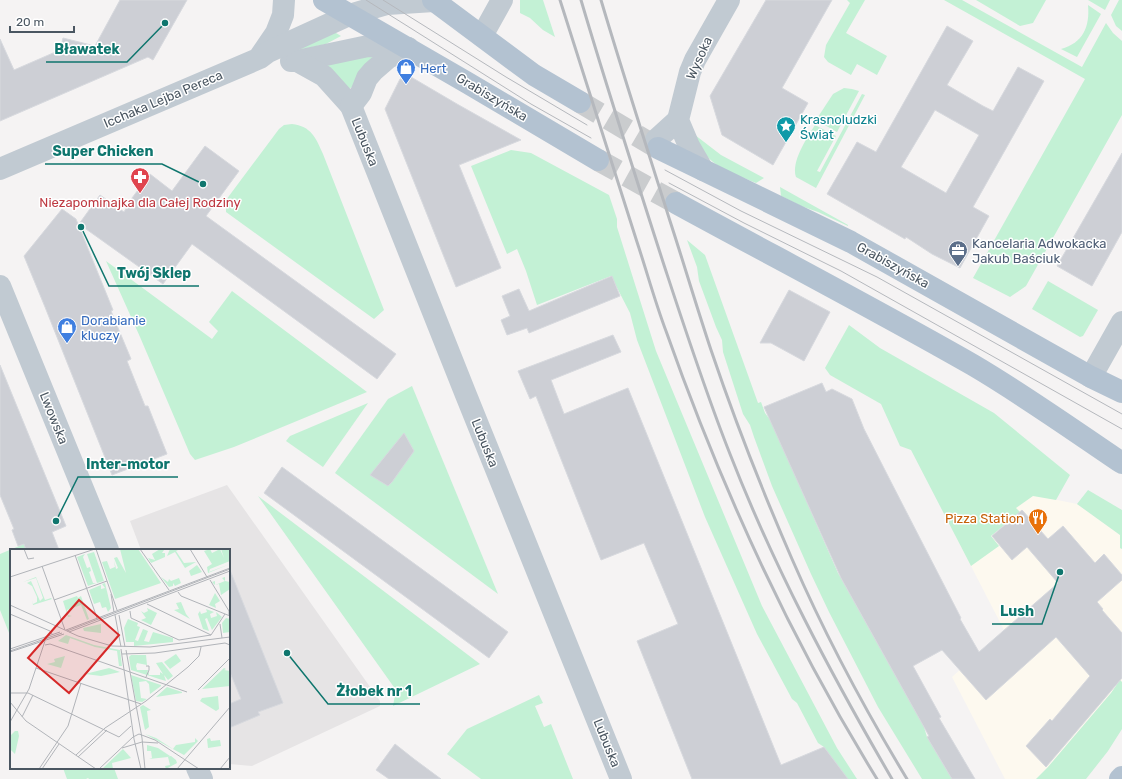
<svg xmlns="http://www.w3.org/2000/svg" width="1122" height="779" font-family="Rubik,sans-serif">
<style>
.commercial{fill:#fdf9ef}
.education{fill:#e6e4e5}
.green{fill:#c3f1d5}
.building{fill:#cdcfd5;stroke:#d7d9de;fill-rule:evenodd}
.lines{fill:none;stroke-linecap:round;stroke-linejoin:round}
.major-tunnel{stroke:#caccce;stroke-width:22;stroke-dasharray:22 11;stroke-linecap:butt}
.minor{stroke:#c1cad2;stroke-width:22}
.major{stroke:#b3c2d1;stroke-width:22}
.tram{stroke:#b5b8bd;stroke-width:1}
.rail{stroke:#b5b8bd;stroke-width:3}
.labels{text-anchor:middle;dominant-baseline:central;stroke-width:3;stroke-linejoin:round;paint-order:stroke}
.street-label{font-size:13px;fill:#4a5661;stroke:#fff}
.shop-label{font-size:13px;fill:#366cbe;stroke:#fff;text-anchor:start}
.culture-label{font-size:13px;fill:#0d838f;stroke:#fff;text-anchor:start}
.health-label{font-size:13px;fill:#be3a42;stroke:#fff}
.service-label{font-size:13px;fill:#4e5e75;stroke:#fff;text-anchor:start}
.food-label{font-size:13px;fill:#c56008;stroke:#fff;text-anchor:end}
.inset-road{fill:none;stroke:#b1b4b9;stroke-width:1}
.view{fill:#d62828;fill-opacity:0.15;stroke:#d62828;stroke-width:2}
.inset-edge{fill:none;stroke:#4a5661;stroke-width:2}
.leader{fill:none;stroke:#0f766e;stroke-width:1.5}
.callout-dot{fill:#0f766e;stroke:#fff;stroke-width:1.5}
.callout-label{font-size:14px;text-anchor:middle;font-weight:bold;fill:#0f766e;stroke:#fff;stroke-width:3;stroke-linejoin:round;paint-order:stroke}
</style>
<rect width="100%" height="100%" fill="#f5f3f3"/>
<!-- commercial -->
<polygon class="commercial" points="1033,495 1077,504 1120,535 1120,548 1122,549 1122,682 1120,680 1111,693 1048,767 1036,779 1005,779 952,677 1004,630 955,535"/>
<!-- education -->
<polygon class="education" points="227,485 380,701 380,706 252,766 229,764 229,550 141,550 130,521"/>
<!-- green -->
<g class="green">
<polygon points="520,0 543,0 555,37 543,30 530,18 520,13"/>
<polygon points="847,0 865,0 846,33 887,56 877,75 857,64 851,75 828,62 824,57 826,45 850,3"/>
<polygon points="944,0 962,0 1082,67 1106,23 1113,33 1122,41 1122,115 1026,286 1010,297 973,278 1085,79"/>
<polygon points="976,0 1046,0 1033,23 1020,26"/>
<polygon points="1088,0 1110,0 1105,10"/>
<polygon points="1119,0 1122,0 1122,31 1116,26 1111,15"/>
<path d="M1088 5 1101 14 1077 57 1061 49C1083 43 1090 27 1088 5Z"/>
<polygon points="331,30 341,36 326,44 298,50"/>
<polygon points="372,55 372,58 354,86 345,91 326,64"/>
<polygon points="844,88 852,89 859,91 837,132 816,120 833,94"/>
<path d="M862 94 865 95 816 188 796 177C791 161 807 138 815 125L836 136 817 171 820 172Z"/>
<path d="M292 124C311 126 316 138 323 154L384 310 374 319 226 212V200L279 129 284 125Z"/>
<path d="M695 135 721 155 764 178 756 183C740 176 718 170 706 155 702 149 699 142 695 135Z"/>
<polygon points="511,150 531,153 609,195 617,219 617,227 656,351 762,606 837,748 857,779 846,779 824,747 818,743 797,703 792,699 757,634 705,517 637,340 630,313 611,276 537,305 526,271 517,249 507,254 471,166"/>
<polygon points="780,187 848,225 848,226 818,212 801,206 781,196"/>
<polygon points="687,240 705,255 758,403 761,402 765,413 771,421 838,573 919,718 924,727 927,737 952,779 922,779 878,707 829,612 811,574 772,486 754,437 750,425 743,414 723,352 722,340 716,327 699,281 697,267"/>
<polygon points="106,261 212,339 218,331 209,322 232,291 367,392 234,447 195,460 190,454 140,337"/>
<polygon points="1048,281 1098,310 1083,336 1080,337 1032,309"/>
<polygon points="849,325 880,348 994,413 1070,475 1056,500 1033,496 1016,508 1020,512 991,536 999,546 971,566 911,450 900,446 881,404 830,375 825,368"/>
<polygon points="412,386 498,594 335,473 388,399"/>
<polygon points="368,403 323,467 286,441 290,436"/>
<polygon points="1088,490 1122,510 1122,549 1120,548 1120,535 1077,504"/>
<polygon points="258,496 480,664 393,706 396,690"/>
<polygon points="24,544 26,550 11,550 11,638 0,610 0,554"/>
<polygon points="1120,680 1122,682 1122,729 1108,751 1086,779 1036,779 1048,767 1111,693"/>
<polygon points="539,695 543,703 535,706 544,727 551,724 573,779 481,779 447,754 467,729"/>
<polygon points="63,768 114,768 118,779 89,779 88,778 86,779 67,779"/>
</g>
<!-- building -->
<g class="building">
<polygon points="120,0 187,0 153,60 148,57 0,121 0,39 14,70 60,50 63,38 95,46"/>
<polygon points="766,0 832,0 782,88 808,103 773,165 722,135 710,96"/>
<path d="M947 26 973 41 947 85 983 106 993 111 1018 67 1044 81 973 207 989 216 960 268 932 254 906 237 905 239 827 194 857 142 876 152ZM935 110 979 135 946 193 901 167Z"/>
<polygon points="411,77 457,104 521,140 459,165 501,268 456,287 385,109 400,79"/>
<polygon points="205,146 239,171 206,216 396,354 377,379 192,244 163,284 79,224 100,195 124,212 132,198 150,174 172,191"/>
<polygon points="1122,153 1122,232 1092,286 1057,266"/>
<polygon points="62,209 76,219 113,310 111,311 131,359 127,361 145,406 148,406 167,454 112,475 45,307 24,256"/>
<polygon points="612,276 620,296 529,333 527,328 507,335 501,320 510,316 502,296 519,289 529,311"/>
<polygon points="789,290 830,312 804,361 771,343 760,343"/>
<polygon points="613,335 621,352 551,380 564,414 628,388 781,765 824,747 848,779 692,779 637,641 678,624 644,543 601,560 536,396 530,399 518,371"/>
<polygon points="0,365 66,526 52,532 59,550 26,550 24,544 18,546 12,530 14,529 0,495"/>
<polygon points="822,383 826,392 832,389 852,399 864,429 890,480 961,618 960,619 979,652 1058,583 1027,547 1012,560 992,536 1022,510 1048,539 1063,526 1095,563 1104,554 1122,575 1122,580 1097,602 1103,609 1102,610 1122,633 1122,678 1046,767 1026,746 1050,719 1052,721 1090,676 1056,637 986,700 942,650 913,666 941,717 939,718 975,779 952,779 927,737 929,736 841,578 764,407"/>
<polygon points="404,433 414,451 392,482 388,486 370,475"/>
<polygon points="282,467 508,632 489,658 264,493"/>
<polygon points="229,570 230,570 283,703 258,712 260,715 229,728 229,704 241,699 229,670"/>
<polygon points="395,744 414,759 441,779 389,779 376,770"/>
</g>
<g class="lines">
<!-- major-tunnel -->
<g class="major-tunnel">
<polyline points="580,102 658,148"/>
<polyline points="598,160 676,203"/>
</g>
<!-- minor -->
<g class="minor">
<polyline points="482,36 502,0"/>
<polyline points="261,55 276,33 283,15 284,0"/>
<polyline points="291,61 297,61 368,46 408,48"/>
<polyline points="297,61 324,76 351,106 466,395 621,779"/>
<polyline points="351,106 361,93 367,78 373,71 388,58 408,48"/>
<polyline points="656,140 678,120"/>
<polyline points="0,169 260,58 268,52 349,15 387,4 434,1"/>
<polyline points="703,170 689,146 678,120 690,72 695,60 729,0"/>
<polyline points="0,286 108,550"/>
<polyline points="1091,377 1122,322"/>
<polyline points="197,768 202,779"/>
</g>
<!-- major -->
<g class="major">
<polyline points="324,0 466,82 598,160"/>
<polyline points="433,0 534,75 580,102"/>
<polyline points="658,148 851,242 1091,377 1122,392"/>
<path d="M676 203C775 257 875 309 973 365 1024 395 1073 430 1122 463"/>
<polyline points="1120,779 1122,777"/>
</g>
<!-- tram -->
<g class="tram">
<polyline points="366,0 531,104 591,138"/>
<polyline points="383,0 506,77 587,125"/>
<polyline points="665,170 741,211 877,277 1122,414"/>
<polyline points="669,183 744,223 841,271 1122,429"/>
</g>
<!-- rail -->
<g class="rail">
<path d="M560 0C586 81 611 162 637 242 647 272 655 302 666 331 721 487 790 638 877 779"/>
<path d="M581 0C607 88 635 175 663 262 684 326 705 391 730 454 774 567 831 674 892 779"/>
<path d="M601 0C623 74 647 148 670 221 684 264 697 308 711 350 735 421 762 490 792 559 825 635 864 708 907 779"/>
</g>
</g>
<!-- icons -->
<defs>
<g id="shop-pin" transform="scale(1)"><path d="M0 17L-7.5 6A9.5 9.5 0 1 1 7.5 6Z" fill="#3f7fe0" stroke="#fff"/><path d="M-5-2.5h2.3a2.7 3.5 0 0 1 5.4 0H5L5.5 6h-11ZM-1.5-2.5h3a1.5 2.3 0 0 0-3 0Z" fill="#fff"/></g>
<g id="sight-pin" transform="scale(1)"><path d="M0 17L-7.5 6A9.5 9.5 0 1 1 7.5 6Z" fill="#0f9aa8" stroke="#fff"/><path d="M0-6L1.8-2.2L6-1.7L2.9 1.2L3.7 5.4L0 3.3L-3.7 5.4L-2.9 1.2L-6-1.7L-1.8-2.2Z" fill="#fff"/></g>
<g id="pharmacy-pin" transform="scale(1)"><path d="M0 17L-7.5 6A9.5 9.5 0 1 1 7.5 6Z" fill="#e0444e" stroke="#fff"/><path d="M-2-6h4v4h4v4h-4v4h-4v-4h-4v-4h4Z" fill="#fff"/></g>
<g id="office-pin" transform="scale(1)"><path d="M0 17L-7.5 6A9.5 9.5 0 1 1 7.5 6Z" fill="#5c6f8a" stroke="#fff"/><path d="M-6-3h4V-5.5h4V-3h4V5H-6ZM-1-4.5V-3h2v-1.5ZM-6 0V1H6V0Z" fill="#fff"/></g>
<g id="restaurant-pin" transform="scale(1)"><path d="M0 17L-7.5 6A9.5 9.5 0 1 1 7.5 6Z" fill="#e8710a" stroke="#fff"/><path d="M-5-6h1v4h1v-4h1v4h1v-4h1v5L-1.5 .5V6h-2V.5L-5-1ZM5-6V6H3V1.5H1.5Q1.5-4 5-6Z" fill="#fff"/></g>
</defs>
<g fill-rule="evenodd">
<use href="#shop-pin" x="406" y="68"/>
<use href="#sight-pin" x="786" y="126"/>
<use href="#pharmacy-pin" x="140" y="177"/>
<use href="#office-pin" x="958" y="250"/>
<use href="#shop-pin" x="67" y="327"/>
<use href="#restaurant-pin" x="1038" y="518"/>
</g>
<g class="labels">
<!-- street labels -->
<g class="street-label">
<text transform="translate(699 58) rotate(-66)">Wysoka</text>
<text transform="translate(492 97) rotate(31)">Grabiszyńska</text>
<text transform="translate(163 99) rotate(-23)">Icchaka Lejba Pereca</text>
<text transform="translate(365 142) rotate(68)">Lubuska</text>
<text transform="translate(893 265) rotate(29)">Grabiszyńska</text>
<text transform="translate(54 418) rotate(68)">Lwowska</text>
<text transform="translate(485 443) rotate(68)">Lubuska</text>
<text transform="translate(607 743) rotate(68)">Lubuska</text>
</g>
<!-- shop labels -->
<g class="shop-label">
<text x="420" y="68">Hert</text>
<text x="81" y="320">Dorabianie<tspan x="81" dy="15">kluczy</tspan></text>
</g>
<!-- culture labels -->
<g class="culture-label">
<text x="800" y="119">Krasnoludzki<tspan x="800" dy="15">Świat</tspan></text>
</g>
<!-- health labels -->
<g class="health-label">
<text x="140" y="202">Niezapominajka dla Całej Rodziny</text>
</g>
<!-- service labels -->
<g class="service-label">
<text x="972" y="243">Kancelaria Adwokacka<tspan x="972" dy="15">Jakub Baściuk</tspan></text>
</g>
<!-- food labels -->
<g class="food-label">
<text x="1024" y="518">Pizza Station</text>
</g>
</g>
<!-- overview -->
<g transform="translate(10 549)">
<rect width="220" height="220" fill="#f5f3f3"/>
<path d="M110 0H128L151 34 105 50 92 13 97 12 100 20 105 18 104 11 106 20 108 19 104 9 107 8 116 24ZM150 0 154 1 152 4H155V8L141 14 138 9 145 11 142 5ZM160 0H170L166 2 174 14 186 13 175 19 165 3 157 7ZM200 0 202 4 210 0 214 9 211 0H220V12L200 20 199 23 220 15 198 24 197 18 202 15 194 2ZM84 3 94 32 87 34 77 5ZM75 5 73 8 77 19 80 18 81 22 79 23 83 34H86L78 37 67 8ZM187 16 192 23 181 27 179 22ZM26 28 35 51 41 49 42 50 23 56 22 51 23 55 27 53V48L22 37 17 34 21 32 30 52 33 49 26 29 13 33ZM151 28 158 33 159 30 161 32 169 29 171 34 165 37 163 34V37L159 38ZM215 28V32L220 33V40L211 46 209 35 205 36 202 33 205 32V36L215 32 212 29ZM95 34 101 59 98 63 96 58 92 59 90 53 84 55 79 41 91 36V40L95 39 92 35ZM205 44 210 52 205 55 206 59 199 56ZM67 47 68 49 71 47 79 70 77 71 71 56 57 61 58 66 62 67 58 68 53 52ZM171 53 176 65 180 70 164 61 169 60 166 54ZM137 59 147 64 141 76 131 71 136 69 131 62 134 64 138 62ZM196 60 204 63 200 65 201 69 207 67 206 63 212 68 202 81 197 69 195 70 199 82 193 80 188 65 190 62 191 65 197 63ZM216 69 220 70V83L213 84 212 74ZM118 70 128 74 127 77 130 78 125 91 128 92 133 80 138 82 134 92 139 93 143 83 163 89V93L124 97V93H116L114 79ZM91 75V84L74 82 73 79ZM56 86 84 96 110 101 112 117H109L107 102 85 98 60 89 58 95 48 92ZM166 105 171 112 160 120 154 113ZM121 106H136L137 116 127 114 126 117 127 121H138L137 126 121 121 119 108ZM55 107 51 119 37 115 45 113 44 110ZM152 113 163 127 158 131 154 126 156 132 149 130 150 126 149 130 137 126 139 122V126H150V123L153 125 146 114ZM99 119 110 123 91 127 75 125ZM214 119 216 120 214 121 220 122V137L192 140ZM121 126 151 136V137L140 145 139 135 136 132 129 133 131 149 137 150 132 153 126 152ZM157 138 172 143V144L146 148ZM208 147 209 160 206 162 190 152 192 149ZM133 156 141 161 137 162 139 178 135 181 130 158ZM5 182H8L9 187 5 205 0 200V187ZM135 185 146 189 163 200 166 196 185 193V189L188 192 174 206ZM200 189 201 192 210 191 211 197 198 199 197 190ZM137 196 148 199 160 207 156 208 161 207 166 211 167 214 156 220 155 217 160 216 158 208 139 210 142 209 141 202H137ZM113 200 121 209 102 214 103 220 93 219Z" fill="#c3f1d5"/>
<path class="inset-road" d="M14 0 18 10 24 9M86 0 107 61M130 0 159 41M180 0 197 28M65 6 87 69M32 17 55 81M0 28 85 0M200 31 219 62V66M168 43 171 47 220 67M101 45 104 63M44 51 97 32M137 55 201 86M0 56 68 87 102 97 140 98 220 88M120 62 121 69 169 91 201 86M0 65 40 82 42 85M105 66 111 98M109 66 115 98M210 75 212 89M56 81 220 19M57 82 220 20M59 83 220 22M201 86 215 65M35 96 40 95 177 143M0 100 50 83M111 100 124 190 131 220M116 101 132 189 135 220M0 102 52 84M0 103 54 85M112 105 145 104 215 94 220 96M26 119 131 155M136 128 139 121V117H136M188 141 220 109M0 144H18L109 188 121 177M0 153 16 172 86 220M12 168 23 146M0 173 19 140 35 92M112 199 132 193 148 194M66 206 95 179 136 152 178 118 189 107 191 98M68 208 97 181M29 220 58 177 71 134M32 220 49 195M89 220 123 188 129 185 145 191 189 220M167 220 220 158M210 220 220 208"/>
<path class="view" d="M69 51 109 86 59 144 18 109Z"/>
<rect width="220" height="220" class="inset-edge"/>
</g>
<!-- callouts -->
<path class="leader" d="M165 23L127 62H46M203 184L162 164H45M81 227L109 286H199M56 521L78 477H178M1060 572L1042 624H992M287 653L328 704H420"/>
<g class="callout-dot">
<circle cx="165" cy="23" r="4"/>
<circle cx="203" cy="184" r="4"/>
<circle cx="81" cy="227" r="4"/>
<circle cx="56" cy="521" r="4"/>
<circle cx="1060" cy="572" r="4"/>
<circle cx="287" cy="653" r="4"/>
</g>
<g class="callout-label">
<text x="87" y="54">Bławatek</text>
<text x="103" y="156">Super Chicken</text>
<text x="154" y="278">Twój Sklep</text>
<text x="128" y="469">Inter-motor</text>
<text x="1017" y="616">Lush</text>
<text x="374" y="696">Żłobek nr 1</text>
</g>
<!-- scale -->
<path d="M10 26v6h64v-6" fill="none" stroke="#4a5661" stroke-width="2"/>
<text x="16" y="26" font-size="12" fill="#4a5661" stroke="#ffffff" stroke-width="3" paint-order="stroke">20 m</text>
</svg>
